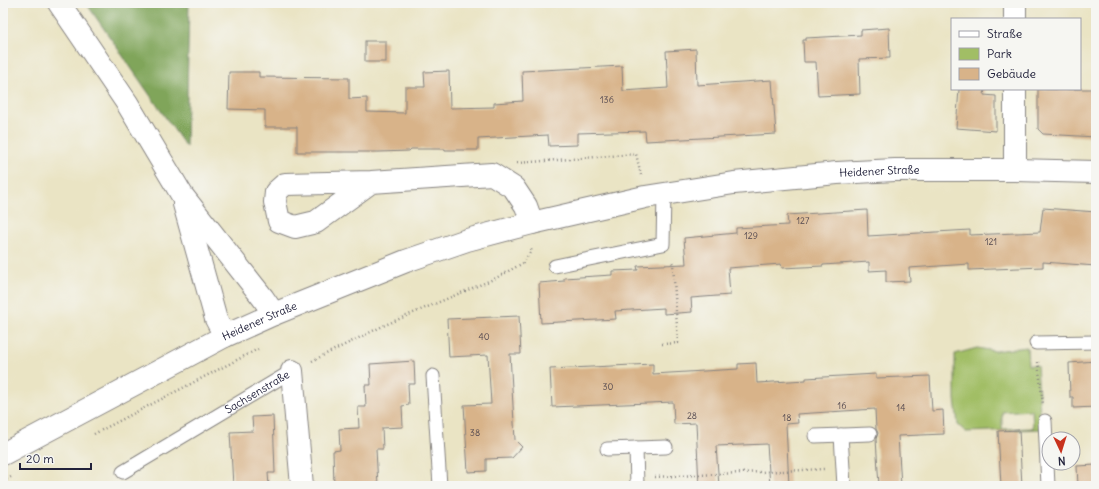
<svg xmlns="http://www.w3.org/2000/svg" width="1099" height="489" font-family="Delius,sans-serif">
<style>
.green{fill:#a1be65;stroke:#627050;fill-rule:evenodd}
.forest{fill:#80a55a;stroke:#51644a}
.building{fill:#d8b389}
.lines{fill:none;stroke-linecap:round;stroke-linejoin:round}
.service-casing{stroke:#868380;stroke-width:15}
.minor-casing{stroke:#868380;stroke-width:24}
.secondary-casing{stroke:#868380;stroke-width:24}
.trunk-casing{stroke:#868380;stroke-width:24}
.path{stroke:#868380;stroke-width:2.5;stroke-dasharray:1 3;stroke-linecap:butt}
.service{stroke:#fff;stroke-width:13}
.minor{stroke:#fff;stroke-width:22}
.secondary{stroke:#fff;stroke-width:22}
.trunk{stroke:#fff;stroke-width:22}
.labels{text-anchor:middle;dominant-baseline:central;stroke-width:4;stroke-linejoin:round;paint-order:stroke}
.number-label{font-size:9px;fill:#50464e}
.street-label{font-size:11px;fill:#22223b;stroke:#f6f6f2}
</style>
<rect width="100%" height="100%" fill="#f6f6f2"/>
<filter id="ink" filterUnits="userSpaceOnUse"><feTurbulence type="fractalNoise" baseFrequency=".025" numOctaves="2"/><feDisplacementMap in="SourceGraphic" scale="8" xChannelSelector="R" yChannelSelector="G"/><feConvolveMatrix kernelMatrix="1 2 1 2 8 2 1 2 1" color-interpolation-filters="sRGB"/></filter>
<filter id="wash" filterUnits="userSpaceOnUse"><feTurbulence type="fractalNoise" baseFrequency=".012" numOctaves="4" result="noise"/><feDisplacementMap in="SourceGraphic" scale="16" xChannelSelector="R" yChannelSelector="G"/><feGaussianBlur stdDeviation="0.9" result="paint"/><feColorMatrix in="noise" values="0 0 0 0 0 0 0 0 0 0 0 0 0 0 0 0 0 1.4 0 .05"/><feComposite in="paint" operator="in"/></filter>
<g filter="url(#wash)">
<rect width="100%" height="100%" fill="#eae4c4"/>
<!-- green -->
<path class="green" d="M1027 347 1028 365H1037L1041 429 966 432 958 425 955 399V354L977 348 995 351ZM1032 410 1033 428 1002 429V412Z"/>
<!-- forest -->
<polygon class="forest" points="86,3 189,3 186,147"/>
<g id="blocks">
<!-- building -->
<g class="building">
<polygon points="889,28 890,58 859,59 860,94 818,96 816,62 804,62 803,40 806,40 806,38 861,35 861,30"/>
<rect x="365" y="41" width="21" height="21"/>
<polygon points="696,49 697,85 772,80 776,134 646,141 645,131 577,133 577,145 549,146 548,135 478,139 478,150 445,150 445,149 411,149 409,151 379,152 297,152 297,127 265,127 265,110 228,109 229,72 259,72 259,77 349,78 349,99 367,98 367,112 405,113 405,87 425,87 424,72 449,71 450,108 494,107 494,103 523,101 522,71 622,66 623,91 668,88 666,51"/>
<polygon points="959,89 985,89 984,95 996,96 996,131 956,128"/>
<polygon points="1038,89 1092,89 1091,92 1096,92 1096,137 1043,134 1038,129"/>
<polygon points="1043,208 1096,212 1096,266 1043,262 1043,267 969,270 969,264 909,268 910,281 886,282 886,270 869,271 869,262 823,265 823,266 782,268 781,264 728,268 730,295 691,298 692,312 664,314 664,308 615,311 616,319 541,323 539,283 564,281 564,278 612,275 612,271 638,270 637,266 686,264 684,238 736,233 736,228 788,225 787,215 867,210 868,236 970,230 970,235 1040,232"/>
<polygon points="519,316 521,354 510,354 515,440 522,447 512,458 486,459 486,471 468,472 464,405 491,404 488,355 449,357 447,319"/>
<polygon points="414,361 415,384 408,384 409,405 402,406 403,427 382,428 383,449 376,449 378,486 334,486 333,451 340,450 339,429 359,428 358,407 366,407 365,385 371,385 370,364"/>
<polygon points="1096,361 1096,407 1073,408 1073,397 1070,397 1069,363"/>
<polygon points="756,363 757,383 806,380 806,378 876,374 876,378 930,376 932,411 943,410 944,434 898,436 901,486 879,486 876,439 878,433 876,429 875,409 797,414 798,423 786,424 789,486 770,486 767,444 716,446 719,486 699,486 696,423 674,424 673,402 552,407 550,369 653,364 653,374 738,369 738,364"/>
<polygon points="273,416 275,473 268,473 269,486 233,486 230,432 253,431 252,417"/>
<polygon points="1019,430 1022,486 1001,486 998,431"/>
<polygon points="1096,465 1096,486 1078,486 1077,466"/>
</g>
</g>
</g>
<g filter="url(#ink)">
<use href="#blocks" fill-opacity="0" stroke="#868380" stroke-width="1"/>
<g class="lines">
<!-- service casing -->
<g class="service-casing">
<g id="service">
<polyline points="555,266 663,244 664,194"/>
<polyline points="1036,343 1096,342"/>
<polyline points="433,376 440,486"/>
<polyline points="1045,421 1048,486"/>
<polyline points="841,435 844,486"/>
<polyline points="815,436 870,434"/>
<polyline points="636,448 637,486"/>
<polyline points="607,449 666,447"/>
<path id="s1" d="M123 472 292 371"/>
</g>
</g>
<!-- minor casing -->
<g class="minor-casing">
<g id="minor">
<polyline points="1015,3 1015,19"/>
<polyline points="1015,89 1015,170"/>
<polyline points="371,182 316,222 295,227 279,221 275,202 276,192 285,184 371,182 492,174 514,188 526,206 532,223"/>
<polyline points="292,371 302,486"/>
</g>
</g>
<!-- secondary casing -->
<g class="secondary-casing">
<g id="secondary">
<path id="s2" d="M3 454 225 336 274 314 406 261 467 240 532 223 645 197 734 183 837 173 895 170H1015L1096 172"/>
</g>
</g>
<!-- trunk casing -->
<g class="trunk-casing">
<g id="trunk">
<polyline points="59,3 127,103 182,195 263,298 274,314"/>
<polyline points="184,204 216,319 225,336"/>
</g>
</g>
<!-- path -->
<g class="path">
<polyline points="517,163 636,154 641,175"/>
<polyline points="662,344 678,343 673,264 671,260"/>
<polyline points="312,361 385,325 496,278 523,263 531,251 532,247"/>
<polyline points="1038,362 1043,404"/>
<polyline points="94,434 258,349"/>
<polyline points="655,477 824,469"/>
<polyline points="3,481 11,477"/>
</g>
<!-- service -->
<use href="#service" class="service"/>
<!-- minor -->
<use href="#minor" class="minor"/>
<!-- secondary -->
<use href="#secondary" class="secondary"/>
<!-- trunk -->
<use href="#trunk" class="trunk"/>
</g>
</g>
<g class="labels">
<!-- number labels -->
<g class="number-label">
<text x="607" y="99">136</text>
<text x="803" y="220">127</text>
<text x="751" y="235">129</text>
<text x="991" y="241">121</text>
<text x="484" y="336">40</text>
<text x="608" y="386">30</text>
<text x="842" y="405">16</text>
<text x="901" y="407">14</text>
<text x="692" y="415">28</text>
<text x="787" y="417">18</text>
<text x="475" y="432">38</text>
</g>
<!-- street labels -->
<g class="street-label">
<text stroke="none"><textPath href="#s2" startOffset="931">Heidener Straße</textPath></text>
<text stroke="none"><textPath href="#s2" startOffset="289">Heidener Straße</textPath></text>
<text stroke="none"><textPath href="#s1" startOffset="156">Sachsenstraße</textPath></text>
</g>
</g>
<!-- margin -->
<rect width="1099" height="489" fill="none" stroke="#f6f6f2" stroke-width="16"/>
<!-- legend -->
<rect x="951" y="18" width="130" height="72" fill="#f6f6f2" stroke="#a1a1a9"/>
<rect x="959" y="31" width="20" height="6" fill="#ffffff" stroke="#a1a1a9"/>
<text x="987" y="38" font-size="12" fill="#22223b">Straße</text>
<rect x="959" y="48" width="20" height="12" fill="#a1be65" stroke="#a1a1a9"/>
<text x="987" y="58" font-size="12" fill="#22223b">Park</text>
<rect x="959" y="68" width="20" height="12" fill="#d8b389" stroke="#a1a1a9"/>
<text x="987" y="78" font-size="12" fill="#22223b">Gebäude</text>
<!-- north arrow -->
<g transform="translate(1061 451) rotate(176)"><circle r="19" fill="#f6f6f2" stroke="#a1a1a9"/>
<path d="M0-3L7 15L0 10L-7 15Z" fill="#c8321e"/>
<text y="-6" font-size="11" font-weight="bold" text-anchor="middle" fill="#22223b">N</text>
</g>
<!-- scale -->
<path d="M20 463v6h71v-6" fill="none" stroke="#22223b" stroke-width="2"/>
<text x="26" y="463" font-size="12" fill="#22223b" stroke="#f6f6f2" stroke-width="3" paint-order="stroke">20 m</text>
</svg>
